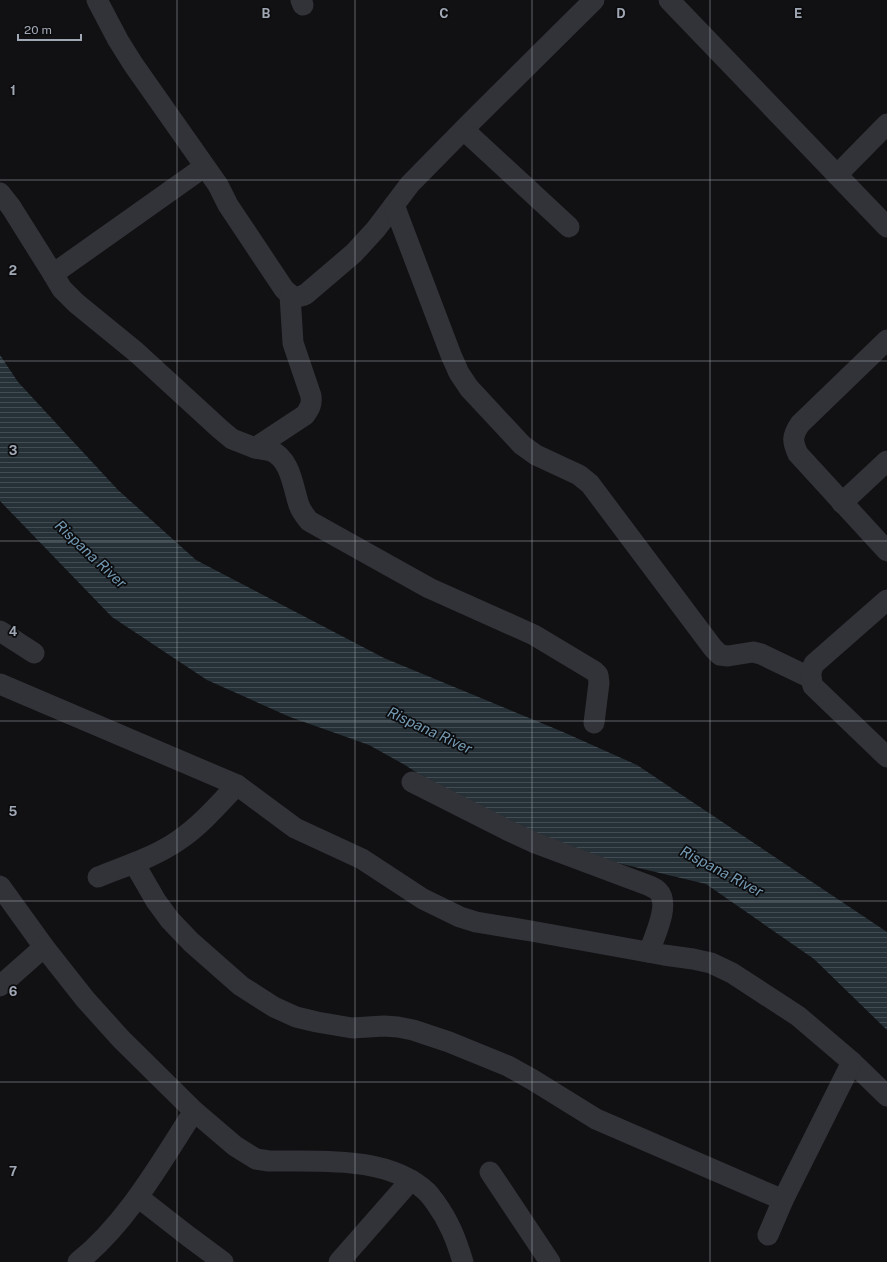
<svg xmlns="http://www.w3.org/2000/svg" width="887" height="1262" font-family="'Public Sans',sans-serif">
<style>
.water{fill:url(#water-rules)}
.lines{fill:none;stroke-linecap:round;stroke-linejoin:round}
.street{stroke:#323338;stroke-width:21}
.grid{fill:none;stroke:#a1a8b5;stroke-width:1;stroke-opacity:0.55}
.labels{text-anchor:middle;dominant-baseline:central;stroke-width:3.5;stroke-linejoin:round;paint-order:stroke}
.water-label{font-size:15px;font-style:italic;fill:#749ab3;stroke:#0c0c0e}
.grid-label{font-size:13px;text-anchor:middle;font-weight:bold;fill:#a1a8b5;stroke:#0c0c0e;stroke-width:3.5;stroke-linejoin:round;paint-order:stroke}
</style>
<defs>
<pattern id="water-rules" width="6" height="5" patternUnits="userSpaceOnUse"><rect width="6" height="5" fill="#263137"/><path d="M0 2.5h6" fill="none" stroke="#424c52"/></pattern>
</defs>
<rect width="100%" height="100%" fill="#111113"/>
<!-- water -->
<polygon class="water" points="0,355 18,382 118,490 196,560 384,658 563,732 637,765 887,932 887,1030 814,959 706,884 580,854 434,784 405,765 369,745 290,717 207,680 112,617 0,501"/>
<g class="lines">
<!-- street -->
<g class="street">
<path d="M97 0 118 40 133 64 218 185 228 205 284 289C292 297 296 299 306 294L354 253 376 229 410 184 472 121 594 0"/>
<polyline points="301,0 303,5"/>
<polyline points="669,0 887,227"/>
<polyline points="464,130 569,227"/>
<path d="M204 167 53 274 62 289 76 303 136 352 220 429 232 439 255 448 305 415C310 408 312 404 311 396L293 343 290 295"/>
<polyline points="837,175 887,124"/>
<polyline points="0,193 11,207 53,274"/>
<polyline points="394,205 451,355 459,373 469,388 522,445 536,455 579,475 590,484 713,648 720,655 728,656 753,652 761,654 811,678"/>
<path d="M887 340 800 424C792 436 792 441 798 454L887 551"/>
<path d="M255 448C260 449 266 450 271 451 291 459 293 488 299 505 301 511 305 516 309 521L429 588 534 635 594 671 598 675 599 683 594 723"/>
<polyline points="842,503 887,461"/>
<path d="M887 600 814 664C810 672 810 677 813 686L887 757"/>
<polyline points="0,631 34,653"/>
<polyline points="0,684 237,785 295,828 362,859 423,899 460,917 476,922 531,931 664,955 693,959 711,963 732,973 798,1016 852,1062 887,1096"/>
<path d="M412 782 507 830 535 843 650 886C653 888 657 889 658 891 671 904 654 937 649 952"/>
<polyline points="134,863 156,901 170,920 191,942 241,986 274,1007 296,1017 317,1022 352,1028 384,1026 398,1027 413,1030 449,1042 508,1066 533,1080 596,1119 783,1200"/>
<path d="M98 877C125 866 155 857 179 840 201 825 219 804 237 785"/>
<path d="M0 886 44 947 85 999 121 1039 194 1111 235 1146 256 1159 269 1161C319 1162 387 1155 427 1192 430 1195 432 1198 435 1202 449 1221 456 1239 463 1262"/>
<polyline points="0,986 44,947"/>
<polyline points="490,1172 550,1262"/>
<polyline points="138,1197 188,1236 223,1262"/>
<polyline points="768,1235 783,1200 852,1062"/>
<path d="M78 1262C127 1223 161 1162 194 1111"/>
<polyline points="339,1262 411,1180"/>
</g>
</g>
<!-- grid -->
<path class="grid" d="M177 0V1262M355 0V1262M532 0V1262M710 0V1262M0 180H887M0 361H887M0 541H887M0 721H887M0 901H887M0 1082H887"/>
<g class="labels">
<!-- water labels -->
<g class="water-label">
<text transform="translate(91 554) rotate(43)">Rispana River</text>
<text transform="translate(430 730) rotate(25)">Rispana River</text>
<text transform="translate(722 871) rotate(28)">Rispana River</text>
</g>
</g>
<g class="grid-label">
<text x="266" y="18">B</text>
<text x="444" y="18">C</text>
<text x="621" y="18">D</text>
<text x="798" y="18">E</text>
<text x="13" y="95">1</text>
<text x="13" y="275">2</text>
<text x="13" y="455">3</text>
<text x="13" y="636">4</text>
<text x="13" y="816">5</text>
<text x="13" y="996">6</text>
<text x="13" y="1176">7</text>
</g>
<!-- scale -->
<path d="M18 34v6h63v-6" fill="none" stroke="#a1a8b5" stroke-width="2"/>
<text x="24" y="34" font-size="12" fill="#a1a8b5" stroke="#0c0c0e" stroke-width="3" paint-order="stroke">20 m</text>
</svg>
